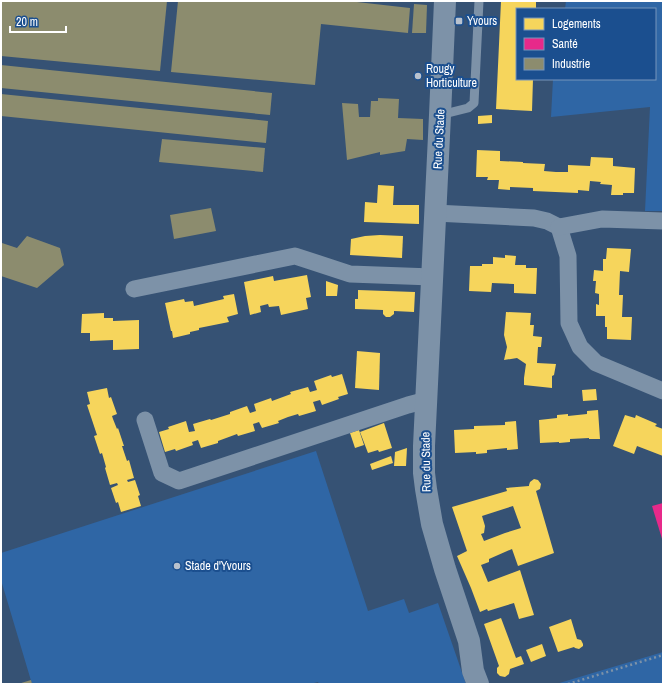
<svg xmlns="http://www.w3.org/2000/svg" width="664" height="685" font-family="'Archivo Narrow',sans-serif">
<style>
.green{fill:#2f66a5}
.homes{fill:#f6d55c;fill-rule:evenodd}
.health{fill:#e7298a}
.industry{fill:#8c8c6e}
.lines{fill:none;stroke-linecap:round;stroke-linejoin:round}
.path{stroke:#7d92a8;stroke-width:2.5;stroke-dasharray:2 3;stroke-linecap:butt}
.service{stroke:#7d92a8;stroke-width:9}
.minor{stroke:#7d92a8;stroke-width:17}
.tertiary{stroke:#7d92a8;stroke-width:22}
.poi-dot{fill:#b9c2ce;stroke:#1b4f8f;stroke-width:1.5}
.labels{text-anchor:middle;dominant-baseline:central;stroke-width:4;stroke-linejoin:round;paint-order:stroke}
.poi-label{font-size:12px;fill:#fff;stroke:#1b4f8f;text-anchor:start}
.street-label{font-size:12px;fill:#fff;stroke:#1b4f8f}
</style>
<rect width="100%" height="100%" fill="#365274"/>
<!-- green -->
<g class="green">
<polygon points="566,1 663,1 663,211 645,211 650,107 551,117 553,79 655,79 655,9 565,9"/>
<polygon points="316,451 368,611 404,599 409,613 438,603 466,684 319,684 318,682 310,684 32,684 1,580 1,553"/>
<polygon points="663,652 663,684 556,684"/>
</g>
<!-- homes -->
<g class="homes">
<polygon points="501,1 536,1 536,9 517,9 517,79 533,79 532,111 496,109"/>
<polygon points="492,115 492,123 478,124 478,116"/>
<polygon points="477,150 500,151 500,161 523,162 523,163 545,164 544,171 556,172 568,172 568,165 590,166 591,157 613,158 613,166 635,168 634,193 623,193 623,195 611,195 612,185 600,184 601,182 590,181 589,191 578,190 578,193 533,191 533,188 510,187 510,190 498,189 499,180 487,180 488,177 476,177"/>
<polygon points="378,185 394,186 393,205 419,205 419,224 364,222 365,202 377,203"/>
<polygon points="380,235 403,236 402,258 350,255 351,239 365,236"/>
<polygon points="607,248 631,249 629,272 620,271 619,295 623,295 622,317 632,317 631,340 607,339 607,327 605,327 605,316 596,316 596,304 599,305 599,294 595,293 596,281 593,281 594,270 603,271 603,259 606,259"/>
<polygon points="505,255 516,256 515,265 526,265 526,268 537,268 536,294 514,293 514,284 492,283 491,292 469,291 470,266 482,266 482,264 493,264 493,257 505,258"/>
<polygon points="307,275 311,297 306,298 308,309 281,315 279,306 269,307 268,304 260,306 261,312 250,315 244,282 273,276 274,281"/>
<polygon points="326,281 338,285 337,296 326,296"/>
<polygon points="358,290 415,292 414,312 394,311 394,314 390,317 386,317 383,314 383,310 355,309 355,299 358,299"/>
<polygon points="234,294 238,314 227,317 229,322 199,328 199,330 190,332 190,334 173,338 172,331 171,331 165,303 184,299 185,302 193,301 194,306 224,299 223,296"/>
<polygon points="506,312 531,313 530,325 534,325 533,336 542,337 541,347 538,347 537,363 556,364 554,375 552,376 552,388 524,385 524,378 526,364 517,358 504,360 507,347 504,335"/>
<polygon points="104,313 104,318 113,318 113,321 139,320 139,349 113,350 113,340 90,341 90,333 81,333 82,314"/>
<polygon points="357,351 380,353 379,390 355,388"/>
<polygon points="342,374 348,394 338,397 339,399 322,405 320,400 313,402 316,411 299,416 298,414 288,417 278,421 279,423 262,428 259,422 253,424 255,431 238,436 237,434 218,441 218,443 201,448 198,440 192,442 193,445 176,451 175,449 165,452 159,432 169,429 168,427 186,421 189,432 195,431 193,424 210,419 211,420 230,414 230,412 247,406 250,413 256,411 254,404 271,398 272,401 291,394 290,392 308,387 310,392 317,390 314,381 331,375 332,377"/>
<polygon points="107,388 109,398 111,397 117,414 112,416 113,419 117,429 118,428 124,446 122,446 127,461 129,460 134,478 127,480 128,482 135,480 140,495 138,496 141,506 121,512 118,502 116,503 111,488 118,485 117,483 110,485 105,468 106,467 102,453 100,454 94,436 97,435 87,405 90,404 87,392"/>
<polygon points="596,389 597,400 583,401 582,390"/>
<polygon points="598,410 600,439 589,439 589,438 570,439 570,442 559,443 559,442 540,443 539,420 557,418 557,415 568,414 568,416 587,414 587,411"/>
<polygon points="625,415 635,418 636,415 657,424 655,426 663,429 663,456 637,446 634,454 613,446"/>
<polygon points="516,421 518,449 507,450 507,448 487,450 487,453 476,454 476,452 455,453 454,430 474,429 474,426 505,425 505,422"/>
<polygon points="384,423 392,448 379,452 378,450 368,453 360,432"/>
<polygon points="359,430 364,445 355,448 350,433"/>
<polygon points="407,448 406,466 394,466 395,452"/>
<polygon points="391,456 393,463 372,470 370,464"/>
<path d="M534 479 538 480 541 484 540 489 536 491 554 553 518 566 512 549 489 559V562L481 565 488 582 520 570 534 615 519 619 514 603 488 611 487 609 480 612 471 588 457 556 467 551 452 507 507 491 506 488 529 486V485L530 482ZM513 506 521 528 505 533 484 541 481 534 484 533 485 526 482 516Z"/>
<polygon points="501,618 516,658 521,656 524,664 510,669 509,674 505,677 500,676 497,673 497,668 499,666 484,624"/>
<polygon points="571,619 577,639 581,640 583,644 583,646 579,649 575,648 574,647 558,652 549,627"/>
<polygon points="542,644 546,656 531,662 526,650"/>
</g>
<!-- health -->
<polygon class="health" points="663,503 663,542 652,506"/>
<!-- industry -->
<g class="industry">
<polygon points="1,1 167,1 160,71 1,56"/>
<polygon points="178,1 348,1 410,8 408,33 321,24 315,85 171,72"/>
<polygon points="414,4 427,5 426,33 412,33"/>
<polygon points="1,65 272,93 270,115 1,88"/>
<polygon points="1,94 268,121 266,143 1,116"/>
<polygon points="378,98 399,99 398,118 423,119 423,140 407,139 405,151 380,155 380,152 347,160 342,103 358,104 359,117 370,117 371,101 378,101"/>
<polygon points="162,139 265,148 263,172 159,162"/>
<polygon points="211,208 216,231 174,239 170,215"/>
<polygon points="27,236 60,248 64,265 37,288 1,276 1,243 2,243 17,248"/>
<polygon points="31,680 32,684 18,684"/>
</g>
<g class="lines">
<!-- path -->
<polyline class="path" points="568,684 663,655"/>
<!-- service -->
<polyline class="service" points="440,115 468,108 474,103 479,1"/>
<!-- minor -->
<g class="minor">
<polyline points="435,213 534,218 547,221 559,227 568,256 569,323 580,347 596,363 663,391"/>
<polyline points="559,227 602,219 663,221"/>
<polyline points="134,289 295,256 350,274 432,277"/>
<polyline points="145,420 162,473 179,481 408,405 427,400"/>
</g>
<!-- tertiary -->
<polyline class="tertiary" points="445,1 440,115 424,446 424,473 426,489 432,524 445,569 469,641 473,671 478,684"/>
</g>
<!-- markers -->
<g class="poi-dot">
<rect x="455" y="17" width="8" height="8" rx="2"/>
<circle cx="418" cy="76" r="4"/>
<circle cx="177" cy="566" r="4"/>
</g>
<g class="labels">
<!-- poi labels -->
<g class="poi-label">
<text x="467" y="21">Yvours</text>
<text x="426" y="69">Rougy<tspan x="426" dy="14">Horticulture</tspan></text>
<text x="185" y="566">Stade d'Yvours</text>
</g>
<!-- street labels -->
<g class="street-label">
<text transform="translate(439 139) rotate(-87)">Rue du Stade</text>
<text transform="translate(426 462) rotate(-91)">Rue du Stade</text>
</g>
</g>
<!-- border -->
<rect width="664" height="685" fill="none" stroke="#ffffff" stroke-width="4"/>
<!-- legend -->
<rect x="516" y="8" width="140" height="72" fill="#1b4f8f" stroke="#7695bc"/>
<rect x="524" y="18" width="20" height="12" fill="#f6d55c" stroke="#7695bc"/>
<text x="552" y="28" font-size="12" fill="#ffffff">Logements</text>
<rect x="524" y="38" width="20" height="12" fill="#e7298a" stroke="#7695bc"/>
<text x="552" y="48" font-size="12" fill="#ffffff">Santé</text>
<rect x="524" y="58" width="20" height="12" fill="#8c8c6e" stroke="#7695bc"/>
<text x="552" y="68" font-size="12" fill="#ffffff">Industrie</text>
<!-- scale -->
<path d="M10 26v6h56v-6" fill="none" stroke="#ffffff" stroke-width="2"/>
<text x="16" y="26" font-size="12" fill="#ffffff" stroke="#1b4f8f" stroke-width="3" paint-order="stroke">20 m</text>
</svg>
